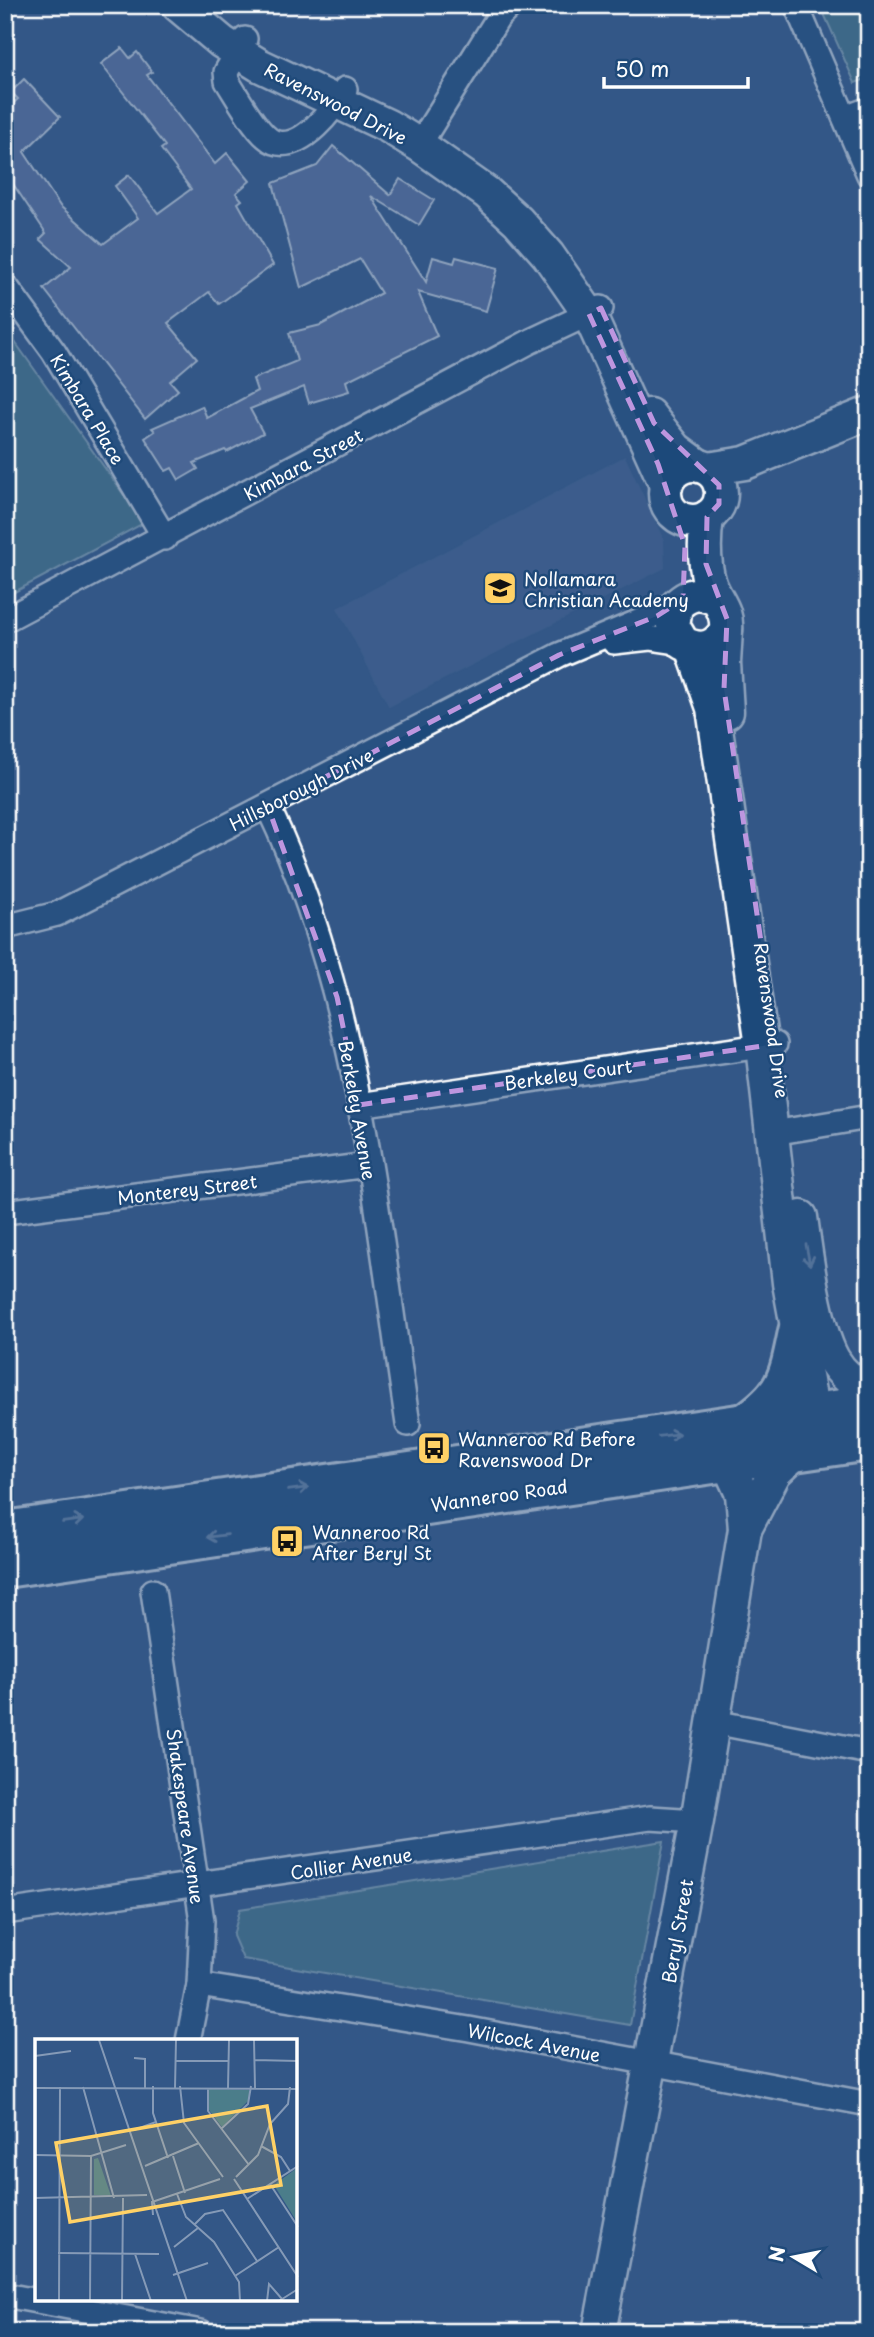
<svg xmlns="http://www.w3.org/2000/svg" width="874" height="2337" font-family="'Playpen Sans',sans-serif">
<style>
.built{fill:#466492}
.green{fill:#4b7d8a;stroke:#a5bec4;stroke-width:2}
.building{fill:#6678a6;stroke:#fff;stroke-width:2}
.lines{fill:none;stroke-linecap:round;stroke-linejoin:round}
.street-casing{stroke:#fff;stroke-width:28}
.secondary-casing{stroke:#fff;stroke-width:37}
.highway-casing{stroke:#fff;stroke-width:44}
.street{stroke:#1f4a7a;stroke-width:23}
.secondary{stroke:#1f4a7a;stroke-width:32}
.highway{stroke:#1f4a7a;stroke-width:38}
.oneway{stroke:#7992af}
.marked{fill:none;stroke:#bd96df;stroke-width:5;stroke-dasharray:14 9;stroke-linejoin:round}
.labels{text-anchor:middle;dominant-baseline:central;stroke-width:5;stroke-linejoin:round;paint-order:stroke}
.street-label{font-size:18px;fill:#fff;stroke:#1f4a7a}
.poi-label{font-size:18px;fill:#fff;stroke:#1f4a7a;text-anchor:start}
.inset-road{fill:none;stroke:#859ab7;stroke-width:2}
.view{fill:#ffd166;fill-opacity:0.15;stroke:#ffd166;stroke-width:3.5}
.inset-edge{fill:none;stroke:#fff;stroke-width:3.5}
</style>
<rect width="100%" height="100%" fill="#335787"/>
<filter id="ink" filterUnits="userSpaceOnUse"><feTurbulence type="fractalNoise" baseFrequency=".0143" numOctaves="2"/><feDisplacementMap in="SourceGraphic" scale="14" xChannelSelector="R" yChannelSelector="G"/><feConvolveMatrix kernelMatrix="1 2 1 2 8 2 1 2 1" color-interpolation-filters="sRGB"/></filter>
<g filter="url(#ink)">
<!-- built -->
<polygon class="built" points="625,456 664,540 665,568 389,707 337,608"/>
<!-- green -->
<g class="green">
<polygon points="820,5 869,5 869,78 855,83"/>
<polygon points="5,328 144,523 5,597"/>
<polygon points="664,1841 630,2025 243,1959 233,1936 240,1909"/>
</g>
<!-- building -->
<g class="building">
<polygon points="122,48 130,58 137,52 152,72 147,75 215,164 227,153 250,181 236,193 242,200 238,203 273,265 219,304 209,292 168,323 197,358 170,381 178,390 145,419 44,289 71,267 40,239 46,233 5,172 5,111 18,99 11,92 24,79 60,117 24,152 60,206 103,244 138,218 115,186 129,175 158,213 191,189 161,149 165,146 101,64"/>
<polygon points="333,146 390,195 400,179 434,200 419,225 371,196 426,282 433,257 454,263 456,257 498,268 486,311 418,292 437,336 346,381 349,391 309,403 304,387 250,409 263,433 227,452 225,450 194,463 198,469 179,480 172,468 166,471 145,438 155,431 152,428 202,406 207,418 257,391 253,379 297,361 289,333 321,325 381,293 360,259 301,288 273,183 317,166"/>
</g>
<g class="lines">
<!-- street casing -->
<g class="street-casing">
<g id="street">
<polyline points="796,5 869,175"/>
<path d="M245 39 226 72 227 81C237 96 258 136 274 142 302 152 334 108 345 89"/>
<polyline points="845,118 869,109"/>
<polyline points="419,145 498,18 511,5"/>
<polyline points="5,285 54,352 165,538"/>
<polyline points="5,620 531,341 601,308"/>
<polyline points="614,642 650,638 683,643"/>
<path d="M268 807C360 998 376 1217 408 1424"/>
<polyline points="5,927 57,914 559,655 676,606"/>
<polyline points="359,1105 775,1044"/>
<polyline points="773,1133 869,1117"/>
<polyline points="5,1212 368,1165"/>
<polyline points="153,1591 202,1921 199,1985 188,2041"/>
<polyline points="714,1722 869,1752"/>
<polyline points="5,1912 650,1818 697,1821"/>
<polyline points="199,1985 469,2029 869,2104"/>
<polyline points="5,2295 201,2332"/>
</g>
</g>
<!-- secondary casing -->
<g class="secondary-casing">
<g id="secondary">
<polyline points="178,5 222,42 259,65 388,126 419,145 487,193 518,221 548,255 589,314 666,485"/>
<polyline points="649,415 676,449 699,466"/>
<circle cx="693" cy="493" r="28"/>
<polyline points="708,469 745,463 869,413"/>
<path d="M707 517C704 539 703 562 710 584 716 601 728 610 726 630 716 648 702 652 683 643L673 626 676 606C689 593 701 591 717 600"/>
<polyline points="726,630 724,663 727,712"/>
<polyline points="692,648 713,708 762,1046 789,1283 813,1414 833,1424"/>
<path d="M801 1217C806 1255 815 1326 833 1359 841 1373 854 1384 869 1391"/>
<polyline points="745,1529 775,1472 796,1452"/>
<polyline points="599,2332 697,1821 745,1529 742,1494 727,1461"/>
</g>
</g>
<!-- highway casing -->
<g class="highway-casing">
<g id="highway">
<path d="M744 1424C786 1395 788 1381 798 1332"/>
<polyline points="5,1531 869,1405"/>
<polyline points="5,1568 869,1441"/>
</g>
</g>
<!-- street -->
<use href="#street" class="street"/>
<!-- secondary -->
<use href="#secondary" class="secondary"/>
<!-- highway -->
<use href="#highway" class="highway"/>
</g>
<!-- one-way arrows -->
<defs><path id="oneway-shaft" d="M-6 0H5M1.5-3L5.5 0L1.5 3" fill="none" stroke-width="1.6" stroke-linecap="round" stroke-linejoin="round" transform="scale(1.75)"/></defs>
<g class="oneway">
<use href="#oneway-shaft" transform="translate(808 1255) rotate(79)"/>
<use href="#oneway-shaft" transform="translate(669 1435) rotate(-8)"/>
<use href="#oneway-shaft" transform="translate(298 1489) rotate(-8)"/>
<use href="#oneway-shaft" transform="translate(73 1521) rotate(-8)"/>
<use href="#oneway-shaft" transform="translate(217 1536) rotate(172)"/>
</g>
</g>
<!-- marked area -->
<path d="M0 0H874V2337H0ZM601 308 654 423 719 485V504L707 517 706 564 727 619 724 689 776 1044 359 1105 337 997 268 807 559 655 657 616 683 599 685 546 658 464 589 314Z" fill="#335787" fill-opacity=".55" fill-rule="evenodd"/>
<path class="marked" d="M601 308 654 423 719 485V504L707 517 706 564 727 619 724 689 776 1044 359 1105 337 997 268 807 559 655 657 616 683 599 685 546 658 464 589 314Z"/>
<!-- icons -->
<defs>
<g id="school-square" transform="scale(1.75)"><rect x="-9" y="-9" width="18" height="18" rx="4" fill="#ffd166" stroke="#1f4a7a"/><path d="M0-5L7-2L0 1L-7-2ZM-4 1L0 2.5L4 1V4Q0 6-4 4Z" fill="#111"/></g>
<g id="bus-square" transform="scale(1.75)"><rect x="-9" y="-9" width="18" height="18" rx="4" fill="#ffd166" stroke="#1f4a7a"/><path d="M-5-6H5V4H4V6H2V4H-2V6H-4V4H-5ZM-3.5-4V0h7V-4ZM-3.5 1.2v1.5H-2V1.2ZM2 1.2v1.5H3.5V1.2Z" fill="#111"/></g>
</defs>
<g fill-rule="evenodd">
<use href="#school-square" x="500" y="588"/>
<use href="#bus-square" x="434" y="1448"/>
<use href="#bus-square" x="287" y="1541"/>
</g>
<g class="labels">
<!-- street labels -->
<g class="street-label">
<text transform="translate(336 103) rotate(27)">Ravenswood Drive</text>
<text transform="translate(88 409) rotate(59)">Kimbara Place</text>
<text transform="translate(303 464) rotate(-28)">Kimbara Street</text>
<text transform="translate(301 789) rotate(-27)">Hillsborough Drive</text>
<text transform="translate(772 1020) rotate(82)">Ravenswood Drive</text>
<text transform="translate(568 1074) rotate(-8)">Berkeley Court</text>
<text transform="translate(358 1110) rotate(80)">Berkeley Avenue</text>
<text transform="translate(187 1189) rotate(-7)">Monterey Street</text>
<text transform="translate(499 1495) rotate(-8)">Wanneroo Road</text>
<text transform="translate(186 1816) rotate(82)">Shakespeare Avenue</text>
<text transform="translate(351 1863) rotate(-9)">Collier Avenue</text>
<text transform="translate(677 1931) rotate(-80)">Beryl Street</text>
<text transform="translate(534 2042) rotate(11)">Wilcock Avenue</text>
</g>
<!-- poi labels -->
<g class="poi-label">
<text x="524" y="578">Nollamara<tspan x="524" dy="21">Christian Academy</tspan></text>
<text x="458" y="1438">Wanneroo Rd Before<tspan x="458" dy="21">Ravenswood Dr</tspan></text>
<text x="312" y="1531">Wanneroo Rd<tspan x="312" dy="21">After Beryl St</tspan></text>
</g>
</g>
<!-- overview -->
<g transform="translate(35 2039)">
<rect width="262" height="262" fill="#335787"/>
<path d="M174 50 214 51V61L187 88 174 71ZM63 119 76 157 59 156V120ZM262 129V183L239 146Z" fill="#4b7d8a"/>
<path class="inset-road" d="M64 1 152 262M219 1 220 49M0 17 36 12M99 19 110 20V49M219 21 263 22M140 22H194M118 47V74L133 119M145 47 149 84 188 138M48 48 79 159M0 49 263 50M140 49 141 1M173 49V72L214 126M193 49 194 1M186 90 213 65 216 47M99 91 121 83M226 107 246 118 255 132M0 116 56 117 91 106M138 117 150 154M110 127 164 104M201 138 223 116 235 85 253 65 255 48M199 140 263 238M235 145 263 188M142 155 151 178 179 203 204 243 205 262M0 159 112 156M212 160 263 127M118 176 117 163 185 140M159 186 170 175 188 171 222 222M139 208 163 189M23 214 124 215M100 215 116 262M138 236 173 224M200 237 244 208M24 262 25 48M55 262 56 117M87 262 88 159M232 262 234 245 247 260M244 262 263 250"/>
<path class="view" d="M232 67 246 146 35 183 21 104Z"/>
<rect width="262" height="262" class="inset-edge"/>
</g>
<!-- margin -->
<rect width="874" height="2337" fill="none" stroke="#1f4a7a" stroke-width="28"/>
<rect x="14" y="14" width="846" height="2309" fill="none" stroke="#fff" stroke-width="2.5" filter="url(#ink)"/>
<!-- north arrow -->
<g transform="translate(794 2257) rotate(280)" stroke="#1f4a7a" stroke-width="5" paint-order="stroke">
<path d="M0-5L12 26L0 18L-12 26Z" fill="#ffffff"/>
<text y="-10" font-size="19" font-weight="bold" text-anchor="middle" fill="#ffffff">N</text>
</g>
<!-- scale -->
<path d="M604 77v10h144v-10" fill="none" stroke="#ffffff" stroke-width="3.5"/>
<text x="615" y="77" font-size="21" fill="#ffffff" stroke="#1f4a7a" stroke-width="5" paint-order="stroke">50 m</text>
</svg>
